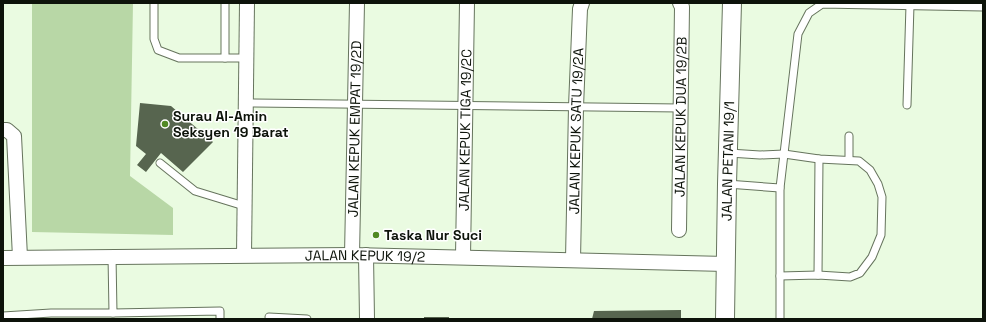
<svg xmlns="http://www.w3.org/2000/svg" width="986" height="322" font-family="'Space Grotesk',sans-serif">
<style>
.green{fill:#b8d7a6}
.building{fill:#57654f}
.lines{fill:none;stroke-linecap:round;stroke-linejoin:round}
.service-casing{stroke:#66745d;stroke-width:9}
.minor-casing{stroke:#66745d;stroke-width:16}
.tertiary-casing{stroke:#66745d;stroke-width:20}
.service{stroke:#fff;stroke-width:7}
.minor{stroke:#fff;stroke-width:14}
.tertiary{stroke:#fff;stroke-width:18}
.poi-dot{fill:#518924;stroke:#fff;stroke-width:1.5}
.labels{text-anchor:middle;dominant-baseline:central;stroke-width:3;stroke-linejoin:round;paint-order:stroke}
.poi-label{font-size:14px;font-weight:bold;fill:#0d130a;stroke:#fff;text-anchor:start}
.street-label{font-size:14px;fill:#0d130a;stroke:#fff}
</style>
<rect width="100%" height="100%" fill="#eafbe1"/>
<!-- green -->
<polygon class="green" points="32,3 133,3 130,176 173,208 173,235 32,232"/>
<!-- building -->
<g class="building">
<polygon points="140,103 171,106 213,142 183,172 161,153 146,172 137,165 146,154 136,146"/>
<polygon points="681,310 681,319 592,319 594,311"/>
<rect x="424" y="317" width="25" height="2"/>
</g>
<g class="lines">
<!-- service casing -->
<g class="service-casing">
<g id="service">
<polyline points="154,3 154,39 158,50 179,58 246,58"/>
<polyline points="225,58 225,3"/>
<polyline points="246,103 680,108"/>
<polyline points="907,105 910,5"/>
<polyline points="729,153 760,155 784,154 819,159 859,161 870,170 878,184 882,197 881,235 872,257 860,273 850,277 818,275 780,276"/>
<polyline points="849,160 849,136"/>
<polyline points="160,163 195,191 244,206"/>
<polyline points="727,184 780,188"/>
<polyline points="112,256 113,313 220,311 220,319"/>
<polyline points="818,275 819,159"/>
<polyline points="3,316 51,313 113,313"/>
<polyline points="269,317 307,319"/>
<polyline points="780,319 780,188 798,34 809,13 822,4 983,7"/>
</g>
</g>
<!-- minor casing -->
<g class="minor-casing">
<g id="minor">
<polyline points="3,130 7,130 14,136 20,257"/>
<path id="s1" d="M679 230 682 7 680 3"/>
<polyline points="244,255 247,3"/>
<path id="s2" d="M352 255 357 3"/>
<polyline points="366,255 367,319"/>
<path id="s3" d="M463 257 467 3"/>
<path id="s4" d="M3 258 352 255 726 264"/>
<path id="s5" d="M573 260 576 107 580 9 582 3"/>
</g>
</g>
<!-- tertiary casing -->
<g class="tertiary-casing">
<g id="tertiary">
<path id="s6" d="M725 319 727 184 732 3"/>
</g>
</g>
<!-- service -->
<use href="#service" class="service"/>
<!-- minor -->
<use href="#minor" class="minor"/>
<!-- tertiary -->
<use href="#tertiary" class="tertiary"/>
</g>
<!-- markers -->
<g class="poi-dot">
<circle cx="165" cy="124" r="4"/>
<circle cx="376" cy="235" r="4"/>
</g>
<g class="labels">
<!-- poi labels -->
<g class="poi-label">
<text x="173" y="116">Surau Al-Amin<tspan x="173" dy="16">Seksyen 19 Barat</tspan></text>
<text x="384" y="235">Taska Nur Suci</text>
</g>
<!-- street labels -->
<g class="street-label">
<text stroke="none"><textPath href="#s1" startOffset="113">JALAN KEPUK DUA 19/2B</textPath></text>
<text stroke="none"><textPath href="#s2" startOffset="126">JALAN KEPUK EMPAT 19/2D</textPath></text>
<text stroke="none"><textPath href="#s3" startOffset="127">JALAN KEPUK TIGA 19/2C</textPath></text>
<text stroke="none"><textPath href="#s5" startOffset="129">JALAN KEPUK SATU 19/2A</textPath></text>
<text stroke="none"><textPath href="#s6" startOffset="158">JALAN PETANI 19/1</textPath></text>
<text stroke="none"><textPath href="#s4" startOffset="362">JALAN KEPUK 19/2</textPath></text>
</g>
</g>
<!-- border -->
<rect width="986" height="322" fill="none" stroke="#0d130a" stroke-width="8"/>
</svg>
